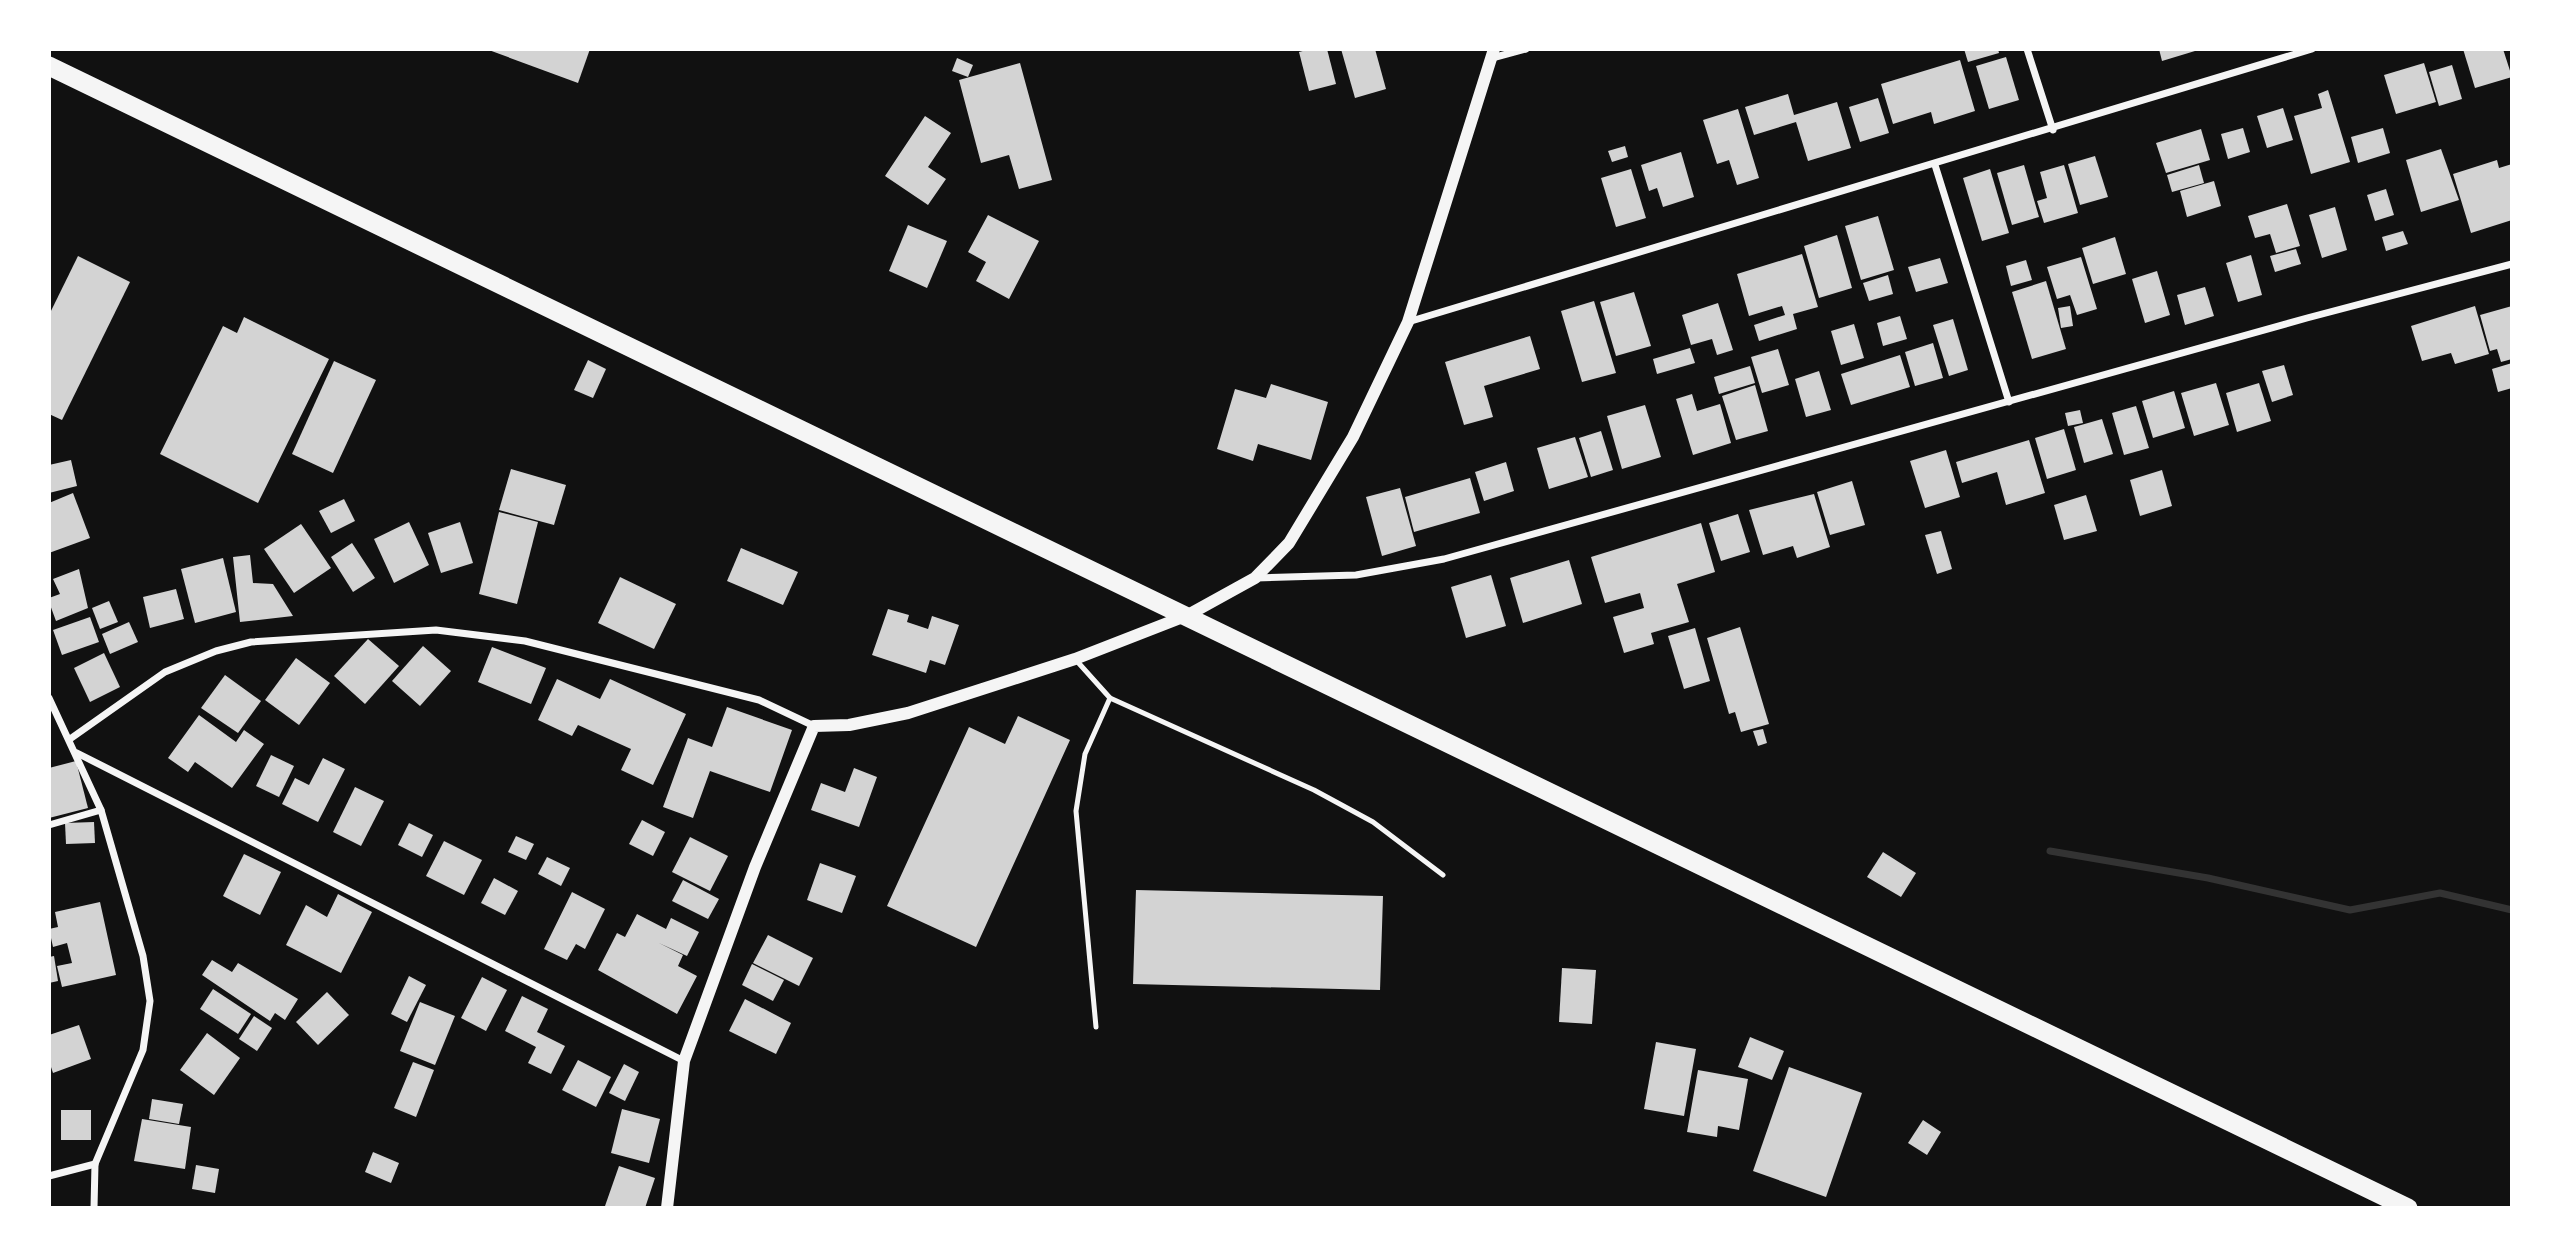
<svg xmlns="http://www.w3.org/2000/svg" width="2561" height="1257" font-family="Karla,sans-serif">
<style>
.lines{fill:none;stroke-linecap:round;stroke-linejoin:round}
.stream{stroke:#333;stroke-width:7}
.building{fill:#d3d3d3}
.service{stroke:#f5f5f5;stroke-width:5}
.minor{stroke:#f5f5f5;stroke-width:7}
.tertiary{stroke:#f5f5f5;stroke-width:12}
.trunk{stroke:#f5f5f5;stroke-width:19}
</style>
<rect width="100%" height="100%" fill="#111"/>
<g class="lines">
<!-- stream -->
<polyline class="stream" points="2050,851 2208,878 2350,910 2440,893 2512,910"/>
</g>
<!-- building -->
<g class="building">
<polygon points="486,49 590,49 578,83"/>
<polygon points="1310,49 1327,49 1336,84 1309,91 1299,52"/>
<polygon points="1341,49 1375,49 1386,89 1355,98"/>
<polygon points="1964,49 1998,49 1999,53 1968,62"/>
<polygon points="2159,49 2195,49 2195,51 2162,61"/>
<polygon points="2463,49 2503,49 2512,77 2475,88"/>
<polygon points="2006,57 2019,100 1989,109 1976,66"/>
<polygon points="957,58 973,65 968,77 952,71"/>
<polygon points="1960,60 1975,111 1934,124 1931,112 1893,124 1881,84"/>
<polygon points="1020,63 1052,180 1019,189 1009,155 981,163 959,80"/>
<polygon points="2424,63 2436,102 2396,114 2384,75"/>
<polygon points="2452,65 2462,99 2439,106 2429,72"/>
<polygon points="2328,90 2350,162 2311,174 2294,116 2322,108 2318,94"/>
<polygon points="1788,94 1794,115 1837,102 1851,148 1808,161 1796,122 1754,135 1745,107"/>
<polygon points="1878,98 1889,133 1860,142 1849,107"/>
<polygon points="2283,108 2293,140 2267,148 2257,116"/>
<polygon points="1738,109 1759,178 1737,185 1729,160 1717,164 1703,120"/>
<polygon points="925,116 951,133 928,167 946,179 928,205 885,176"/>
<polygon points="2243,128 2250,152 2228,159 2221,134"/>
<polygon points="2383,128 2390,153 2358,163 2351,137"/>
<polygon points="2201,129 2210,160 2166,173 2156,143"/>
<polygon points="1625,146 1628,157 1612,162 1608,151"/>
<polygon points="2441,149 2459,200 2421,212 2406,160"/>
<polygon points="1681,152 1694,197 1663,207 1657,188 1649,191 1641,165"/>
<polygon points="2095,156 2108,197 2080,205 2068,164"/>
<polygon points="2497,160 2499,168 2512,164 2512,220 2471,233 2453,174"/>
<polygon points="2024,165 2039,217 2012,225 1997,173"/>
<polygon points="2064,165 2078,213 2044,223 2037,201 2047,198 2040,172"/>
<polygon points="2199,165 2204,183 2172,192 2167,175"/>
<polygon points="1631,169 1646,218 1616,227 1601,178"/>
<polygon points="1990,169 2009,233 1982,241 1963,178"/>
<polygon points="2214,181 2221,206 2187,217 2180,191"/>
<polygon points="2386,189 2394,215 2375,221 2367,195"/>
<polygon points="2287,204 2300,246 2276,253 2270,234 2255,238 2248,216"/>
<polygon points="2335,207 2347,250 2322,258 2309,215"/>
<polygon points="988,215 1039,241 1009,299 976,281 986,262 968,252"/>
<polygon points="1878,216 1894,270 1861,280 1845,226"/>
<polygon points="908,225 947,241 927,288 889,271"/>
<polygon points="2403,231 2408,244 2386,251 2382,237"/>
<polygon points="1837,235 1852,288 1819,298 1804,246"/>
<polygon points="2115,237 2126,274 2093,284 2082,248"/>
<polygon points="2296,249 2301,264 2275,272 2270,256"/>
<polygon points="1802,254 1818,307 1793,314 1797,329 1759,341 1754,325 1785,315 1782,306 1749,316 1737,274"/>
<polygon points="2251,255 2262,295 2238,302 2226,263"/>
<polygon points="78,256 130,282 62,420 49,414 49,315"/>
<polygon points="2081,257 2097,309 2077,315 2070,295 2057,299 2047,267"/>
<polygon points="1940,258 1948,283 1916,292 1908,267"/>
<polygon points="2026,260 2032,280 2011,286 2006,266"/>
<polygon points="2157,271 2170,315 2145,323 2132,279"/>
<polygon points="1888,275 1893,294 1869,301 1863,283"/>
<polygon points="2046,281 2066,349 2032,359 2012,292"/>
<polygon points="2205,287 2214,316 2185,325 2177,295"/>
<polygon points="1634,292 1651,346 1616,356 1600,302"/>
<polygon points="1594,301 1616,373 1582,382 1561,311"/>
<polygon points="1718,303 1733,350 1717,355 1712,339 1691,345 1682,315"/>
<polygon points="2070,306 2073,326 2061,328 2058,308"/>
<polygon points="2475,306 2489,354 2455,364 2451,353 2422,361 2411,326"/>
<polygon points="2512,306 2512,359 2501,362 2497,349 2490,351 2480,315"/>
<polygon points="1900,316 1907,339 1883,346 1877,323"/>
<polygon points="244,317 329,359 258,503 160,454 223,326 237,333"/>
<polygon points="1953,319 1968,370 1949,376 1933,325"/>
<polygon points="1854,324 1864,358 1841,365 1831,331"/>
<polygon points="1530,336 1540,369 1484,386 1493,417 1464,425 1445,362"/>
<polygon points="1933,343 1943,378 1915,386 1905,352"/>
<polygon points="1690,348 1695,363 1657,374 1653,359"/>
<polygon points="1778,349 1789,385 1762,393 1751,357"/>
<polygon points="1900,355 1910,387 1851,405 1841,374"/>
<polygon points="588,360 606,369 593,398 574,390"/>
<polygon points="334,361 376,380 333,473 292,454"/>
<polygon points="2512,363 2512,388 2498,392 2492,369"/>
<polygon points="2284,365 2293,395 2272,402 2262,371"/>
<polygon points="1750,366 1755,383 1719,394 1714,377"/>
<polygon points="1819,371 1831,410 1806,417 1795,379"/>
<polygon points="2216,383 2229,425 2194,436 2181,393"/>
<polygon points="2259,383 2271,421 2237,432 2226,393"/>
<polygon points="1271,384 1328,402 1311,460 1258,444 1253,461 1217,449 1235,389 1266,398"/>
<polygon points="1755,385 1768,431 1736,440 1722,396"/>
<polygon points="2174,391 2185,428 2153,438 2142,401"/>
<polygon points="1692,394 1697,411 1720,404 1731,443 1693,455 1676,399"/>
<polygon points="1645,405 1661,457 1622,469 1607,416"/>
<polygon points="2136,406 2149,448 2124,455 2112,413"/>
<polygon points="2080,410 2083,423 2068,426 2065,413"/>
<polygon points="2102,419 2113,454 2084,463 2074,427"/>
<polygon points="2064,429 2076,470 2047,479 2035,438"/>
<polygon points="1601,431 1613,470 1591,477 1579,438"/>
<polygon points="1575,437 1588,477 1549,489 1537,448"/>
<polygon points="2029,440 2045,493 2006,505 1997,472 1962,483 1956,462"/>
<polygon points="1946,450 1960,497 1925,508 1910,461"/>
<polygon points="71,460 77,486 49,493 49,465"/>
<polygon points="1506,462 1514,491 1484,501 1475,472"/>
<polygon points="511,469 566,485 554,525 499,510"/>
<polygon points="2162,470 2172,506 2140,516 2130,480"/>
<polygon points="1470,478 1480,513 1414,532 1405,497"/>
<polygon points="1852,481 1865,525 1830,535 1817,492"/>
<polygon points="1400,488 1416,546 1382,556 1366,497"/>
<polygon points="73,493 90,538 49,553 49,503"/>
<polygon points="1814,494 1830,547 1797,558 1793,546 1763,555 1749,510"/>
<polygon points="2086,495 2097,531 2064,540 2054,505"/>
<polygon points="344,499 355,521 331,533 319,511"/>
<polygon points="499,512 538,522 517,604 479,594"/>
<polygon points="1738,514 1750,552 1721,561 1709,523"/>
<polygon points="409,522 429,565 394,583 374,539"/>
<polygon points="460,522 473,563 441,573 428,533"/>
<polygon points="1701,523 1715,572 1677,584 1689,622 1651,633 1654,644 1624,653 1613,617 1644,608 1640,593 1605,603 1591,557"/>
<polygon points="301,524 331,568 294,593 264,549"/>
<polygon points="1941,531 1952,569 1937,574 1925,535"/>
<polygon points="352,543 375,578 353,592 331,557"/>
<polygon points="741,548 798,572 783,605 727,581"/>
<polygon points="250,555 253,583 273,584 293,616 240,622 233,557"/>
<polygon points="223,558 236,612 195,623 181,569"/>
<polygon points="1569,560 1582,604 1523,623 1510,578"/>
<polygon points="79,569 88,608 56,621 49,602 49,598 60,594 53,579"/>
<polygon points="1491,575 1506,626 1466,638 1451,587"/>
<polygon points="620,577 676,604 654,649 598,623"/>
<polygon points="176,589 184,619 150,628 143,597"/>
<polygon points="109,601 118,622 100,629 92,608"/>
<polygon points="888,609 909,615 907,622 928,629 932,616 959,625 945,665 930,660 926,673 872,655"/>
<polygon points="90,617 99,642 62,655 53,630"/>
<polygon points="129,622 138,642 110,654 102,634"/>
<polygon points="1740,627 1769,724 1741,732 1735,712 1729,714 1707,638"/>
<polygon points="1695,628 1710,681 1684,689 1668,636"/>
<polygon points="368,639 399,666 365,704 334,676"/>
<polygon points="423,646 451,671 420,706 392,681"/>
<polygon points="492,647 546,668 531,704 478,682"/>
<polygon points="104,653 120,687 90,702 74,668"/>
<polygon points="296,658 330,683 299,725 265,700"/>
<polygon points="225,675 261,701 238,733 201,708"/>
<polygon points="557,679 600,699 610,679 686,714 653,785 621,770 631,749 578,725 572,736 538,720"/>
<polygon points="727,707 792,730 770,792 710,771 693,818 663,807 688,738 712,747"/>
<polygon points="199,715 236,742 244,730 264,744 232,788 195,762 188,772 168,758"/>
<polygon points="1018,716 1070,740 976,947 887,906 969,727 1005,744"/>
<polygon points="1763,729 1767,743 1758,746 1753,731"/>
<polygon points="271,755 294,766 279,797 256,786"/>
<polygon points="323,758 345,769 318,822 282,804 295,778 309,785"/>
<polygon points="76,761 88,808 49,818 49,768"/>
<polygon points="854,768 877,777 859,827 811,810 821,783 845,792"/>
<polygon points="355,787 384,801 361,846 333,832"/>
<polygon points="642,820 665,832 653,856 629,844"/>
<polygon points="94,822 95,843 66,844 65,823"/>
<polygon points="409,823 433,835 422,857 398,845"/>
<polygon points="516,836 534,844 526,860 508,852"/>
<polygon points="690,837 728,856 710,891 672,872"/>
<polygon points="444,841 482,860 464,895 426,876"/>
<polygon points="1883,852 1916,873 1901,897 1867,877"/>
<polygon points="244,854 281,872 260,915 223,896"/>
<polygon points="547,857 570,868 561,886 538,874"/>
<polygon points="820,863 856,876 842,913 807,900"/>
<polygon points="494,878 518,891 505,915 481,903"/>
<polygon points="683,880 719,899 708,919 672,901"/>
<polygon points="1136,890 1383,896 1380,990 1133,984"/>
<polygon points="572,892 605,909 585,949 576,944 567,960 544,949"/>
<polygon points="338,894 372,912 341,973 286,945 306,905 327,917"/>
<polygon points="100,902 116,975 62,987 57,966 72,963 67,943 53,947 49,929 58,927 55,912"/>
<polygon points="637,914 666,929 671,918 699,932 687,956 659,943 683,955 678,966 697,976 677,1014 598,970 617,933 625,937"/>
<polygon points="768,935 813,958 799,986 753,963"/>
<polygon points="54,956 58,981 49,983 49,957"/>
<polygon points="212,960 232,972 238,963 298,999 285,1020 275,1013 270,1021 202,975"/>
<polygon points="752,964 784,980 773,1001 742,985"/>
<polygon points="1562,968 1596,970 1592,1024 1559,1022"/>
<polygon points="409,976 426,985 407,1022 391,1014"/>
<polygon points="482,977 507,990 486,1031 461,1018"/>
<polygon points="213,989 251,1014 238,1034 200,1009"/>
<polygon points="327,992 349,1015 318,1045 296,1022"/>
<polygon points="522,996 548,1009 537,1032 565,1046 551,1074 528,1063 536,1047 505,1031"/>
<polygon points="745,999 791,1023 776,1054 729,1031"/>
<polygon points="420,1002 455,1016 435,1065 400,1051"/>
<polygon points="254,1016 272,1028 257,1051 239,1039"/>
<polygon points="79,1025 91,1059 53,1073 49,1061 49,1035"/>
<polygon points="207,1033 240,1058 214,1095 180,1070"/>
<polygon points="1750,1037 1784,1051 1772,1080 1738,1067"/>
<polygon points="1656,1042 1696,1049 1684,1116 1644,1109"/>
<polygon points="578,1060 611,1077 596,1107 562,1090"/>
<polygon points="413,1062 434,1070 416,1117 394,1108"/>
<polygon points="624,1064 639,1072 625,1101 609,1093"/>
<polygon points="1789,1067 1862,1093 1826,1197 1753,1171"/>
<polygon points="1698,1070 1748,1079 1739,1130 1718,1126 1717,1137 1687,1132"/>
<polygon points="152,1099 183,1104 179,1124 149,1119"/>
<polygon points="622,1109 660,1119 649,1163 611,1153"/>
<rect x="61" y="1110" width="30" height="30"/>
<polygon points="142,1119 191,1127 185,1169 134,1161"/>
<polygon points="1923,1120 1941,1132 1927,1155 1908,1143"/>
<polygon points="373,1152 399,1163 391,1183 365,1172"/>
<polygon points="196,1165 219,1169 215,1193 192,1189"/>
<polygon points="619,1166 655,1178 645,1208 605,1206"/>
</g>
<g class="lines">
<!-- service -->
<g class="service">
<polyline points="1075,659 1110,698 1085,754 1076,811 1096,1027"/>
<polyline points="1110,698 1314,790 1373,822 1443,875"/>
</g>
<!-- minor -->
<g class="minor">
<polyline points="2027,49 2053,130"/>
<polyline points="1492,58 1526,49"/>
<polyline points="1935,165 2009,402"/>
<polyline points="1408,322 2312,49"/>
<polyline points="1256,578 1356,575 1444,559 2307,318 2512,264"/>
<polyline points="49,698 101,810 143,956 150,1001 143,1050 95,1164 94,1208"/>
<polyline points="70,739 165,672 216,651 251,642 436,630 525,641 759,700 814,726"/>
<polyline points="77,753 684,1061"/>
<polyline points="49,825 101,810"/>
<polyline points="49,1176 95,1164"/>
</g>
<!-- tertiary -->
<polyline class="tertiary" points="667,1208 684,1061 755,867 814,726 849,725 908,713 1075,659 1188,615 1255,578 1289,543 1353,437 1408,322 1494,49"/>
<!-- trunk -->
<polyline class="trunk" points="49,66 2408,1208"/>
</g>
<!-- border -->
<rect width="2561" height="1257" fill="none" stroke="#ffffff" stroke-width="102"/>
</svg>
